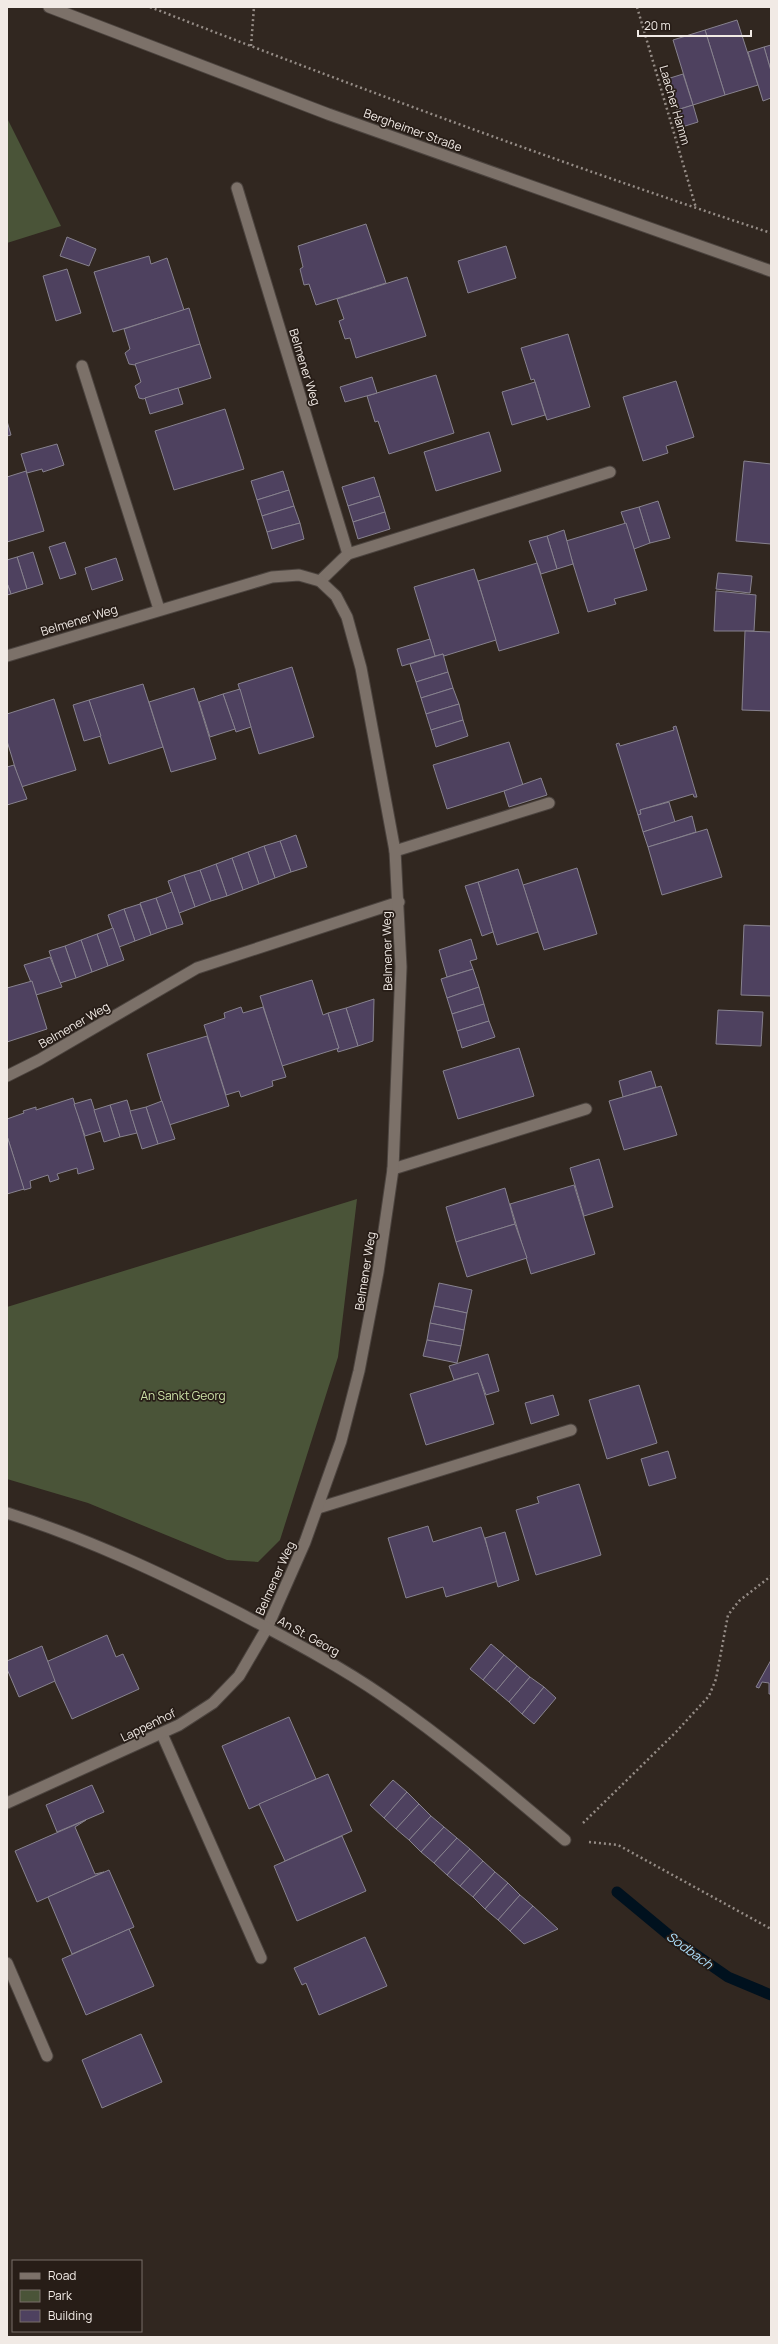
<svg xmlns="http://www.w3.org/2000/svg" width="778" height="2344" font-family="Manrope,sans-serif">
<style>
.green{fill:#4a5438}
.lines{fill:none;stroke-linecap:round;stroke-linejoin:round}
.stream{stroke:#00111e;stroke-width:11}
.building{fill:#4e415f;stroke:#87828e}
.service-casing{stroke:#4c443f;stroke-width:13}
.minor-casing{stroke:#4c443f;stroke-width:13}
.tertiary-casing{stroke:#4c443f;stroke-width:13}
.path{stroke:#958c86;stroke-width:2.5;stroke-dasharray:2 3;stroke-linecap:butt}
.service{stroke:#7c7169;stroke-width:11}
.minor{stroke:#7c7169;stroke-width:11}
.tertiary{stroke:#7c7169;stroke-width:11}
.labels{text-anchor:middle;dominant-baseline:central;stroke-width:3.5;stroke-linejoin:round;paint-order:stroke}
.street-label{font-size:12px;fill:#f1eae5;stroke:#271d17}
.park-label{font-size:12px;fill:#cee3a8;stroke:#271d17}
.water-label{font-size:13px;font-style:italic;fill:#abddfa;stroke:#271d17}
</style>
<rect width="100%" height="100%" fill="#312720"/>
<!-- green -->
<g class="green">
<polygon points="7,118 61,226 7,243"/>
<polygon points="357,1199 338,1357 280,1540 258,1562 227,1560 88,1503 7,1479 7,1307"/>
</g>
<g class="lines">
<!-- stream -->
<polyline class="stream" points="617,1892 676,1941 728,1977 771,1995"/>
</g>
<!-- building -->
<g class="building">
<polygon points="737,20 758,85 725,95 705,30"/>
<polygon points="705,30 725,95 693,105 673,40"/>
<polygon points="771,45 771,71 764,47"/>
<polygon points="764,47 771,71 771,98 763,101 748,52"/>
<polygon points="683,74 693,105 677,110 667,79"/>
<polygon points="693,105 698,122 682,127 677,110"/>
<polygon points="366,224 386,283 316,305 309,284 304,285 300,269 303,267 298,246"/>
<polygon points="67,237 96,249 89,266 60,256"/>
<polygon points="506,246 516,278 468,293 458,261"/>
<polygon points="149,256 151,264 167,258 184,310 113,332 94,272"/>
<polygon points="67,269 81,313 56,321 43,276"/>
<polygon points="407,277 426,336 356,358 350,338 345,339 339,321 344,319 337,299"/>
<polygon points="189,308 200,344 135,365 129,364 125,353 130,349 124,329"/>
<polygon points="568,334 590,407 547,420 534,379 531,380 521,348"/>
<polygon points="200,344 211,378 143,399 139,398 135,386 141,382 135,364"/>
<polygon points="436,375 454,433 389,454 378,421 375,422 367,396"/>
<polygon points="372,377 377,393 345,402 340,387"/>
<polygon points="676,381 694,437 666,446 668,453 643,461 623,397"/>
<polygon points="535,382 545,415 512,425 502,392"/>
<polygon points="178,388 183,404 150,414 145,398"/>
<polygon points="225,409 244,469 174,490 155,431"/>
<polygon points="7,421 11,435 7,436"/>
<polygon points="489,432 501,471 436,491 424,452"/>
<polygon points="57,444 64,465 43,472 42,469 27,473 21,454"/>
<polygon points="744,461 771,464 771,544 736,541"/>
<polygon points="26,471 44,531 7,542 7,477"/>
<polygon points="283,471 289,490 257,500 251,481"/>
<polygon points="374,477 380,496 348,506 342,487"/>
<polygon points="289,490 294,506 262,516 257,500"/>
<polygon points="380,496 385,512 353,522 348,506"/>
<polygon points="658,501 670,538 650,543 639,507"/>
<polygon points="294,506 300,523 267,532 262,516"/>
<polygon points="639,507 650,543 634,549 621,512"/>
<polygon points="385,512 390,529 358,539 353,522"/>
<polygon points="300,523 304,539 272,549 267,532"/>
<polygon points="626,523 647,590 614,599 616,604 588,612 566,541"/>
<polygon points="564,530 573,564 557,569 547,536"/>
<polygon points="547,536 557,569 541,574 529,541"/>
<polygon points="65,542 76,574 60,579 49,547"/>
<polygon points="33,552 43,584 27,589 17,557"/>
<polygon points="17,557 27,589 11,594 7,583 7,560"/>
<polygon points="116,558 123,580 92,590 85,568"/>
<polygon points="537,563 559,633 499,651 478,581"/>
<polygon points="474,569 496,640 444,656 443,654 435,656 414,587"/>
<polygon points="718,573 752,576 750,593 716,589"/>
<polygon points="7,583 11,594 7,595"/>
<polygon points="716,591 756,595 754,631 714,631"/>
<polygon points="745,631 771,632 771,711 742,710"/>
<polygon points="430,639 435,656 402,666 397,649"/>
<polygon points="443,654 448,672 416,682 410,664"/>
<polygon points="292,667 314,737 259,754 238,684"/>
<polygon points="448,672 453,688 421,698 416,682"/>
<polygon points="143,684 163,747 109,764 89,700"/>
<polygon points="194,688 216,759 171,772 149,702"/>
<polygon points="453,688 459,704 426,714 421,698"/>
<polygon points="240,689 251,727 236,732 223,694"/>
<polygon points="223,694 235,729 210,737 199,702"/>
<polygon points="54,699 76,770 21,787 7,741 7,714"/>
<polygon points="89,700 101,736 84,741 73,705"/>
<polygon points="459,704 463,720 431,730 426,714"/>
<polygon points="463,720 468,736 436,747 431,730"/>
<polygon points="676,726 697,797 694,797 693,794 640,810 641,814 638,815 616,744 619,743 620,746 674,730 673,727"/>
<polygon points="509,742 523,785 447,809 433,765"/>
<polygon points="14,765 27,799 7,805 7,767"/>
<polygon points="541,778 547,795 509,807 504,791"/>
<polygon points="669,802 675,822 643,832 638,815 641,814 640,810"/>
<polygon points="692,816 696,832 648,847 643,832"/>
<polygon points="707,829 722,877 662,895 648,847"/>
<polygon points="296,835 307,867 291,872 280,841"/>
<polygon points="280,841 291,872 275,878 264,846"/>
<polygon points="264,846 275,878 259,884 248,852"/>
<polygon points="248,852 259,884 243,890 232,858"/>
<polygon points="232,858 243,890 227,896 216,864"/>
<polygon points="216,864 227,896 211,901 200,870"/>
<polygon points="577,868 597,934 544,950 523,885"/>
<polygon points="518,869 538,932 497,945 478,882"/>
<polygon points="200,870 211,901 195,907 184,875"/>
<polygon points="184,875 195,907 179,913 168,881"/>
<polygon points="478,882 493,932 482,936 465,886"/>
<polygon points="172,892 183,924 167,929 156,898"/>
<polygon points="156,898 167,929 151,935 140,903"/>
<polygon points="140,904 151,935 135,941 124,909"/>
<polygon points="124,909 135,941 119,947 108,915"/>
<polygon points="744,925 771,926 771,996 741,995"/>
<polygon points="113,928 124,960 108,966 97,934"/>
<polygon points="97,934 108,966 92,972 81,940"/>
<polygon points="471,939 477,959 470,961 473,969 447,977 439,950"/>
<polygon points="81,940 92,972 76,978 65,946"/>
<polygon points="65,946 76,978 60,983 49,951"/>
<polygon points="50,957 62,987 36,995 24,965"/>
<polygon points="473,969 479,987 447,998 441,979"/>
<polygon points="312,980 323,1015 328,1013 339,1048 282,1066 260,996"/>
<polygon points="32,981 47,1029 7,1042 7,988"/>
<polygon points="479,987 484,1004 452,1014 447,998"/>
<polygon points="374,999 373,1041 358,1046 346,1008"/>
<polygon points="484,1004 489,1021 457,1031 452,1014"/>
<polygon points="241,1007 243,1013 263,1007 286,1077 272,1081 273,1086 241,1097 239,1091 226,1095 204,1025 225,1018 224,1013"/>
<polygon points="346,1008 358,1046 338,1052 337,1049 339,1048 328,1013"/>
<polygon points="718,1010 763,1012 761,1046 716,1044"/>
<polygon points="489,1021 495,1037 462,1048 457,1031"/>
<polygon points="207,1036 229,1106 169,1125 147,1054"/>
<polygon points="519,1048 534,1096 458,1119 443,1071"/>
<polygon points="651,1071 656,1087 623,1097 619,1081"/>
<polygon points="661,1086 677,1135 624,1150 609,1101"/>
<polygon points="73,1098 94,1169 78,1174 77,1168 57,1174 59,1179 50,1182 48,1175 30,1181 31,1188 24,1190 7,1136 7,1119 24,1113 23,1111 36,1107 36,1110"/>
<polygon points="91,1099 101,1131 85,1136 74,1104"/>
<polygon points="127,1100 137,1133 120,1137 110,1105"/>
<polygon points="162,1101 175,1139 158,1144 146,1107"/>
<polygon points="110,1105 120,1137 104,1142 94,1110"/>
<polygon points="146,1107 158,1144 142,1149 130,1111"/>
<polygon points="7,1136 24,1189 7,1194"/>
<polygon points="599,1159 613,1207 584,1216 570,1168"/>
<polygon points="574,1185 595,1254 531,1274 510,1204"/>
<polygon points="505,1188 515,1224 456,1242 446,1207"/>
<polygon points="515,1224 527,1258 467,1277 456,1242"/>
<polygon points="439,1283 472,1290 467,1313 434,1306"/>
<polygon points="434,1306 467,1313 464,1330 430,1323"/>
<polygon points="430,1323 464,1330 461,1346 427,1340"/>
<polygon points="427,1340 461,1346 457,1363 423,1356"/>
<polygon points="488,1354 499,1391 486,1395 478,1373 454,1380 449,1366"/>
<polygon points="478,1373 494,1424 426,1445 410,1394"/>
<polygon points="639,1385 657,1443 607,1459 589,1400"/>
<polygon points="553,1395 559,1415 531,1424 525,1403"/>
<polygon points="668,1451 676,1478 649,1486 641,1459"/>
<polygon points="579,1484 601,1555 536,1575 516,1510 539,1503 537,1497"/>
<polygon points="428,1526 433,1542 481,1527 498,1581 446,1597 443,1587 406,1598 388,1538"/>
<polygon points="505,1532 519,1580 498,1587 485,1538"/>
<polygon points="107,1635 116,1657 123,1654 139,1689 72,1719 46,1662"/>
<polygon points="491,1644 504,1655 483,1680 470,1669"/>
<polygon points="42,1646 55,1681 19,1697 7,1669 7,1661"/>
<polygon points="504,1655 517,1666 496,1691 483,1680"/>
<polygon points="771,1660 771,1694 769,1694 769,1683 762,1682 759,1688 756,1687"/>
<polygon points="517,1666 530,1677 509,1702 496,1691"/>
<polygon points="530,1677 544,1687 522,1714 509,1702"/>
<polygon points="544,1687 556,1698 534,1724 522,1714"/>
<polygon points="289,1717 316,1779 249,1809 222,1746"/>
<polygon points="328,1774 352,1831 285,1861 259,1804"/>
<polygon points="393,1780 407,1792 384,1818 370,1805"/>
<polygon points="92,1785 104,1812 57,1832 46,1805"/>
<polygon points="407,1792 419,1804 396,1829 384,1818"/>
<polygon points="419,1804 431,1816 409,1840 396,1829"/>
<polygon points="431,1816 444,1827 421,1852 409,1840"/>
<polygon points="86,1820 75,1827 95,1874 104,1872 37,1902 15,1851"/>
<polygon points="444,1827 457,1838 434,1863 421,1852"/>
<polygon points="342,1836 366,1891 297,1921 274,1866"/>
<polygon points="457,1838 470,1849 447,1875 434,1863"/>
<polygon points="470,1849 483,1861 460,1886 447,1875"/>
<polygon points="483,1861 495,1872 473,1897 460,1886"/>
<polygon points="109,1870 134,1927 72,1954 48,1897"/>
<polygon points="495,1872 508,1883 485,1909 473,1897"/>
<polygon points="508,1883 520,1895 498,1920 485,1909"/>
<polygon points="520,1895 533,1906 510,1931 498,1920"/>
<polygon points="533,1906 558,1929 524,1944 510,1931"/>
<polygon points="129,1929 154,1986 86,2015 62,1959"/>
<polygon points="365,1937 387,1986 319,2015 306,1983 302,1985 294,1968"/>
<polygon points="141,2034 162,2082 102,2108 82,2060"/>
</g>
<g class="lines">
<!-- service casing -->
<g class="service-casing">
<g id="service">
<polyline points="237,188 348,554"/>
<polyline points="82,366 159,609"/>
<polyline points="320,581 348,554 610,472"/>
<polyline points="395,851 549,803"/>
<polyline points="7,1076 39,1060 197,968 399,902"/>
<polyline points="393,1169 586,1109"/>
<polyline points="318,1508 571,1430"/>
<polyline points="162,1734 261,1958"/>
<polyline points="7,1963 47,2056"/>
</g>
</g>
<!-- minor casing -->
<g class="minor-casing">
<g id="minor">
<polyline points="7,656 272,577 299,575 320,581 336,596 347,617 361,668 395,851 401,967 393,1169 378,1272 359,1371 341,1441 305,1542 267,1628 239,1676 213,1703 179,1725 7,1803"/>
<path d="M7 1513C89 1539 165 1575 241 1614 290 1640 338 1665 383 1696 447 1740 506 1790 565 1840"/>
</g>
</g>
<!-- tertiary casing -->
<g class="tertiary-casing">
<polyline id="tertiary" points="49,7 328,114 771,271"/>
</g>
<!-- path -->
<g class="path">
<path d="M150 7C355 87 562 164 771 233"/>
<polyline points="637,7 696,208"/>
<polyline points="251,46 254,7"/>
<polyline points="583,1823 676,1732 709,1696 716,1679 728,1615 739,1601 771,1576"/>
<polyline points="589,1842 618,1845 771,1929"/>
</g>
<!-- service -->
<use href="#service" class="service"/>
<!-- minor -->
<use href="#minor" class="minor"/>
<!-- tertiary -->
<use href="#tertiary" class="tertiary"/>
</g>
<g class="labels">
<!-- street labels -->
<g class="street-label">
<text transform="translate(675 105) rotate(74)">Laacher Hamm</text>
<text transform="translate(413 130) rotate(20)">Bergheimer Straße</text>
<text transform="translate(305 367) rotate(73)">Belmener Weg</text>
<text transform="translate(79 620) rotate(-17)">Belmener Weg</text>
<text transform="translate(387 951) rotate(-91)">Belmener Weg</text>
<text transform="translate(74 1025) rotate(-30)">Belmener Weg</text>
<text transform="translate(365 1271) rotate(-81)">Belmener Weg</text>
<text transform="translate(275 1578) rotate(-66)">Belmener Weg</text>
<text transform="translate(309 1636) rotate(29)">An St. Georg</text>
<text transform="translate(148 1725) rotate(-26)">Lappenhof</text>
</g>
<!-- park labels -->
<g class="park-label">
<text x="183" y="1395">An Sankt Georg</text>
</g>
<!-- water labels -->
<g class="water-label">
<text transform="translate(690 1950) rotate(36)">Sodbach</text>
</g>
</g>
<!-- border -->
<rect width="778" height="2344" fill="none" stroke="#f1eae5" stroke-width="16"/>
<!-- legend -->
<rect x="12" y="2260" width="130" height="72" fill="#271d17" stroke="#786f69"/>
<rect x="20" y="2273" width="20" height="6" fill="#7c7169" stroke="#786f69"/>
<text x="48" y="2280" font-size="12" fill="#f1eae5">Road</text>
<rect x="20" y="2290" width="20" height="12" fill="#4a5438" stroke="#786f69"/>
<text x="48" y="2300" font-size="12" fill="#f1eae5">Park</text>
<rect x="20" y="2310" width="20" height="12" fill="#4e415f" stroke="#786f69"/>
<text x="48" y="2320" font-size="12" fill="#f1eae5">Building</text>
<!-- scale -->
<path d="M638 30v6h113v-6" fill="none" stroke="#f1eae5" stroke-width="2"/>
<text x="644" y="30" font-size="12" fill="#f1eae5" stroke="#271d17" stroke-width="3" paint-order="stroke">20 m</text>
</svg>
